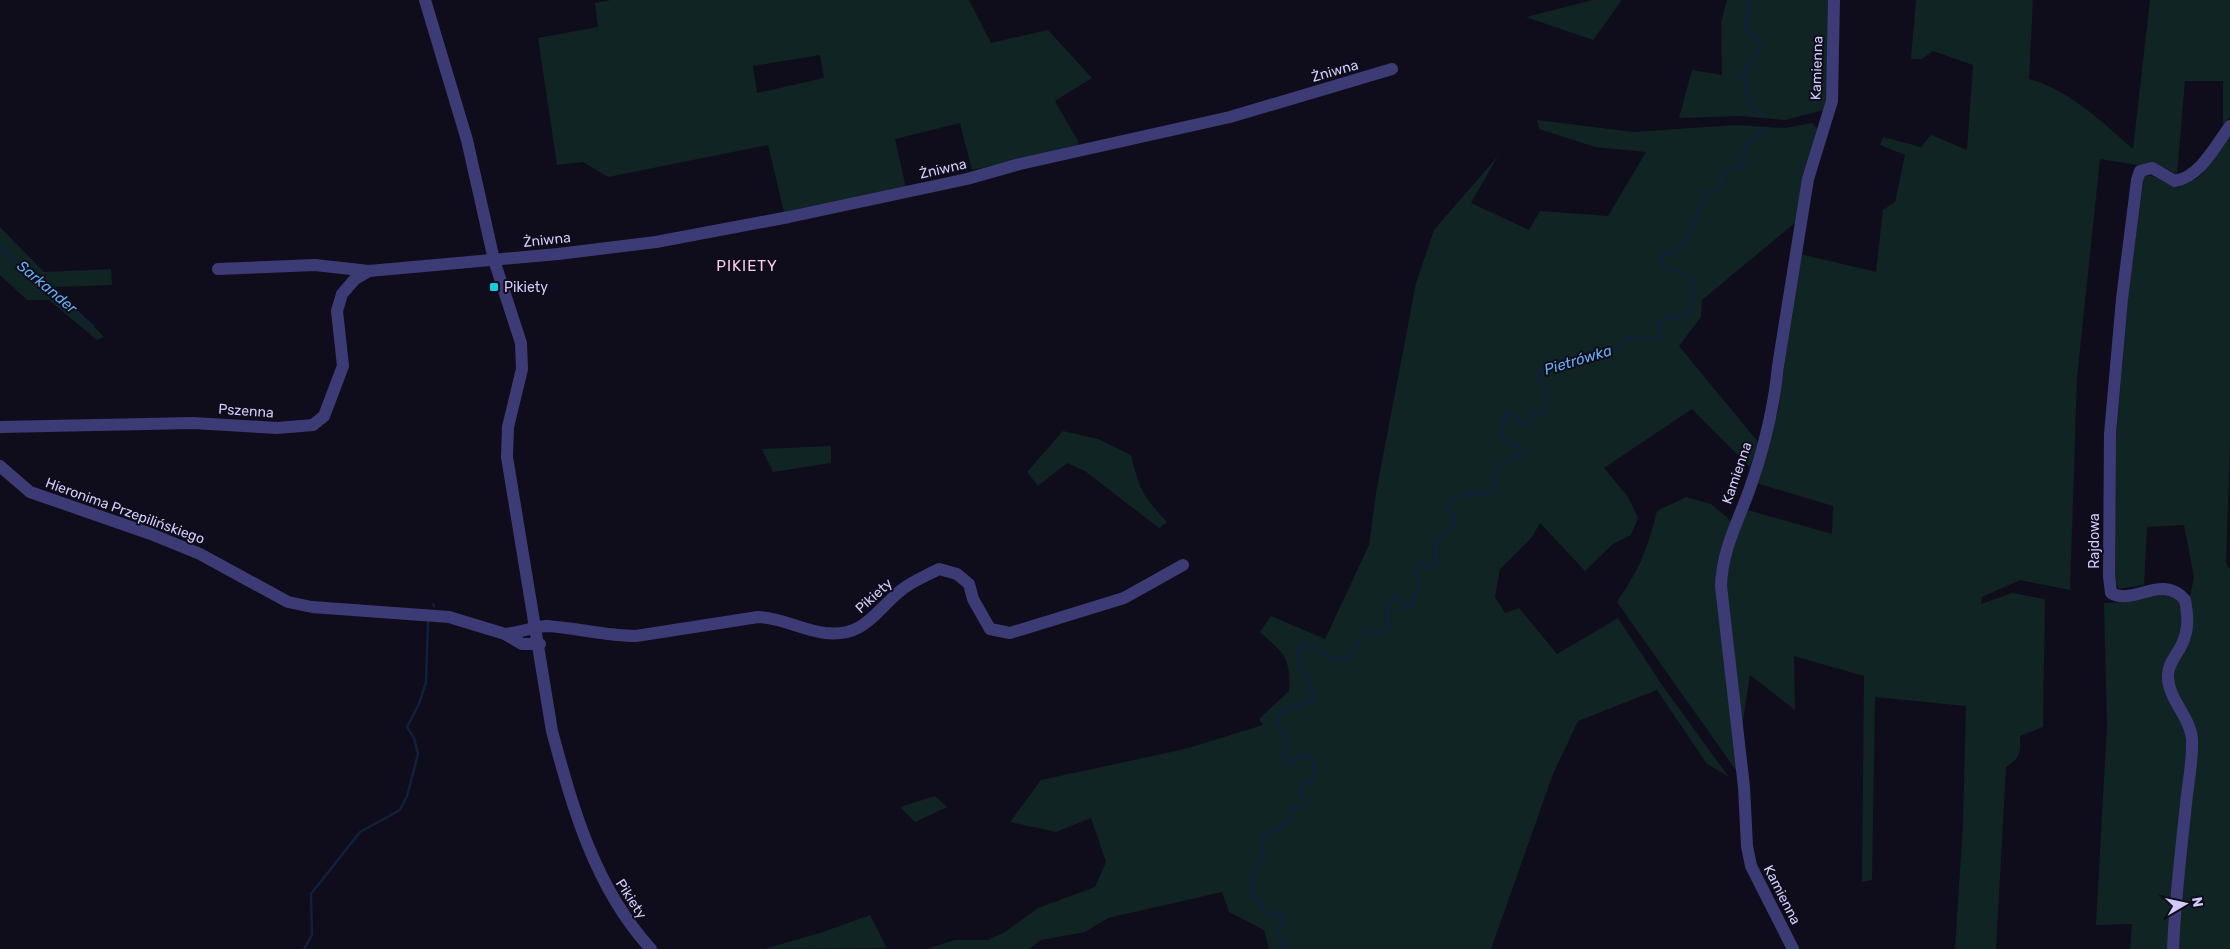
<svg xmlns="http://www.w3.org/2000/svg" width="2230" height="949" font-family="Rubik,sans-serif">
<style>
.green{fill:#102424;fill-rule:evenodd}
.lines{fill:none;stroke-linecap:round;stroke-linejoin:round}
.stream{stroke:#0f213d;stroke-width:2.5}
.minor{stroke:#3d3b76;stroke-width:12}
.poi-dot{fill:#12cbdf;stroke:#0f0d1b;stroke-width:2}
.labels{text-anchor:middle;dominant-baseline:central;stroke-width:4;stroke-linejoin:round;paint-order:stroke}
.street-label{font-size:14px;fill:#d0cbfb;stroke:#0f0d1b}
.poi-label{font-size:14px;fill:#d0cbfb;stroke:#0f0d1b;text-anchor:start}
.neighbourhood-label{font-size:15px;letter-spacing:1px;fill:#fbcdea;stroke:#0f0d1b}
.water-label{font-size:15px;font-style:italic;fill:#62aff2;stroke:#0f0d1b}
</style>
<rect width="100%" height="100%" fill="#0f0d1b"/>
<!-- green -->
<g class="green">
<path d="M611 0H969L991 43 1048 30 1092 78 1055 101 1078 141 1077 148 972 170 960 123 895 139 906 188 784 212 768 145 608 177 583 162 557 165 538 38 598 27 595 3ZM820 55 824 78 757 93 753 66Z"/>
<polygon points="1593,0 1622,0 1593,40 1526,17"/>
<polygon points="1727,0 1829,0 1827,94 1824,110 1785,120 1740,116 1679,118 1692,70 1722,75 1721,22"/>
<path d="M1916 0H2033L2029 79C2069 90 2102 122 2133 149L2150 0H2230V117L2223 125V81H2185L2177 174 2156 164 2137 165 2100 159 2077 378 2070 590 2020 580 1982 597 1981 604 2012 593 2045 599 2043 727 2020 736C2021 753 2020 758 2006 767L1996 949H1955L1963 824 1966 706 1875 697 1872 880 1862 882 1864 676 1794 656 1795 710 1750 675 1742 727 1725 585 1729 553 1748 510 1832 534 1833 506 1756 483 1778 411 1800 254 1876 272 1883 210 1895 202 1905 155 1880 145 1883 137 1921 147 1931 135 1967 150 1973 65 1933 51 1922 59H1911Z"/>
<path d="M1537 120 1634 132 1736 125 1785 128 1812 123 1817 128 1796 222 1702 300 1701 317 1679 346 1758 442 1750 467 1692 409 1604 468 1628 497 1638 518 1631 535 1613 544 1585 571 1540 523 1532 537 1500 569 1495 597 1505 613 1519 608 1557 654 1618 618 1662 685 1728 776 1707 764 1657 690 1578 721 1553 774 1491 949H1269L1264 930 1229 912 1222 892 1108 918 1085 932 1041 940 1029 949H927L955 940H988L1005 932 1038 908 1095 887 1106 862 1091 818 1056 832 1010 822 1041 780 1185 749 1263 725 1259 719 1289 691C1291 657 1284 654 1260 632L1271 616 1325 639 1369 545 1376 493 1416 283 1434 230 1498 156 1471 203 1529 230 1540 211 1608 216 1646 152 1595 147 1539 129Z"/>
<polygon points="2230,134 2230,444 2226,562 2230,570 2230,949 2179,949 2179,912 2197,754 2171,676 2192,630 2190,597 2194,577 2184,525 2147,527 2144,585 2119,589 2113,579 2115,450 2128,296 2144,175 2152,176 2177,188 2199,177"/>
<polygon points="0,227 44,272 111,269 112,285 55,287 104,337 97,340 49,300 27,300 0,275"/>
<path d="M1063 431 1098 439 1131 455C1140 491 1142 495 1167 522L1159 528 1085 471 1067 463 1038 486 1027 472Z"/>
<polygon points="831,446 831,463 773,472 762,449"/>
<path d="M1686 497 1711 504 1731 521 1720 554 1740 776 1617 602C1640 568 1647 551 1657 511Z"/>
<polygon points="2160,591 2180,600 2183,630 2164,667 2188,738 2170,949 2130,949 2132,924 2096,925 2107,726 2104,603 2126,602"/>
<polygon points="935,796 947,807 915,822 900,807"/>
<polygon points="870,915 887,948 764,949 823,932"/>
</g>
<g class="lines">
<!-- stream -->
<g class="stream">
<path d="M1752 0 1749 4 1746 28 1761 44C1760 58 1745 63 1744 75 1743 84 1750 97 1751 107L1764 116"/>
<polyline points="0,247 93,326"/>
<polyline points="433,604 434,606"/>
<polyline points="304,949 312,935 311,894 360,832 400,810 407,796 418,754 414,738 407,727 419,704 426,682 428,622"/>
<path d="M1284 949 1283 942 1277 929 1285 921 1280 914H1268C1247 893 1247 878 1264 854L1260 841 1268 833 1287 823 1294 808 1305 805V799L1300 796C1300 783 1307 784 1316 776L1311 756H1299L1290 766C1283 758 1281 749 1286 739 1280 730 1276 723 1280 712L1313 701 1311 683 1301 670 1298 650 1304 645 1310 646 1338 661C1362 655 1351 642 1367 630L1382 632 1388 629V607L1395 596 1399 598 1405 608H1411L1419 584 1416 571 1421 560 1429 569 1433 568 1436 562V543L1453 525 1455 518 1447 508 1448 502 1456 496 1492 491 1495 487C1486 459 1510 465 1522 452L1518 445C1495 441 1502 433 1506 414L1511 413 1524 424H1529L1534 412 1541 413 1547 409 1544 387 1537 377 1540 369C1558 367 1598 361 1613 352 1619 348 1623 340 1631 337 1641 334 1649 341 1658 338L1659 323 1664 318 1688 314C1691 305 1698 281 1686 275 1680 271 1671 269 1663 266L1661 257 1679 250 1692 228 1707 192 1716 190 1721 185V172L1733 167 1739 169 1745 166 1742 163 1746 146 1765 128"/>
</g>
<!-- minor -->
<g class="minor">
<path d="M425 0 467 140 494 260 521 343 522 369 508 427 507 457 552 731C573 809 595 888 651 949"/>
<polyline points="218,269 315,265 369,271 558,254 656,242 789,217 967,179 1020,164 1230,117 1392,69"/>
<polyline points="0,427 193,423 277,428 313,425 324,416 343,366 337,311 342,294 355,279 369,271"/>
<polyline points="0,466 30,492 151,534 200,554 288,602 312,607 449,617 505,634 522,644 540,644"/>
<path d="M505 634C518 633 537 626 547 626 577 628 606 636 636 636L758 617C782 618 802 630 825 633 864 637 874 613 899 592 910 582 926 576 939 569L957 574 969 584 973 599 990 629 1010 633 1124 598 1183 565"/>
<path d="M1793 949 1751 866 1747 846 1744 787 1721 586C1722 550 1738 522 1750 488 1764 448 1774 408 1778 366L1808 179 1832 101 1834 0"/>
<path d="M2173 949C2175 900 2181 852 2186 804 2188 783 2193 760 2192 739 2190 716 2167 698 2168 675 2168 663 2177 655 2182 644 2189 629 2188 616 2185 600 2162 573 2133 606 2111 593L2109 576 2110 434 2122 299 2137 180 2140 171 2152 168 2175 181C2201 176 2215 146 2230 126"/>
</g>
</g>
<!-- markers -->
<rect class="poi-dot" x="489" y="282" width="10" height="10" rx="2.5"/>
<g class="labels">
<!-- street labels -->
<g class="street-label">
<text transform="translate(1817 68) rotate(-88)">Kamienna</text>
<text transform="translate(1335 71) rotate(-16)">Żniwna</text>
<text transform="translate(943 169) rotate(-13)">Żniwna</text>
<text transform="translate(547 240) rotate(-6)">Żniwna</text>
<text transform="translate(246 411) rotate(4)">Pszenna</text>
<text transform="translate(1737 473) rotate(-71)">Kamienna</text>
<text transform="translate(125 511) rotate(20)">Hieronima Przepilińskiego</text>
<text transform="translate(2094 541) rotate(-90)">Rajdowa</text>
<text transform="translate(874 596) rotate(-42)">Pikiety</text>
<text transform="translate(1782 895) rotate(63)">Kamienna</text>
<text transform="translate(631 899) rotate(57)">Pikiety</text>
</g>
<!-- poi labels -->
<g class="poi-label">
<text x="504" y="287">Pikiety</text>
</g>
<!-- neighbourhood labels -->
<g class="neighbourhood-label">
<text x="747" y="266">PIKIETY</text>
</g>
<!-- water labels -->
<g class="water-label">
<text transform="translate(47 287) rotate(40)">Sarkander</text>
<text transform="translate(1578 360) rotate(-17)">Pietrówka</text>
</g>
</g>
<!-- north arrow -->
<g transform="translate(2185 904) rotate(81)" stroke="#0f0d1b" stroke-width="4" paint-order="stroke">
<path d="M0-4L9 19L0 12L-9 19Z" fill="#d0cbfb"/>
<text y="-8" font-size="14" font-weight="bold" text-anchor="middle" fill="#d0cbfb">N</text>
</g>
</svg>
